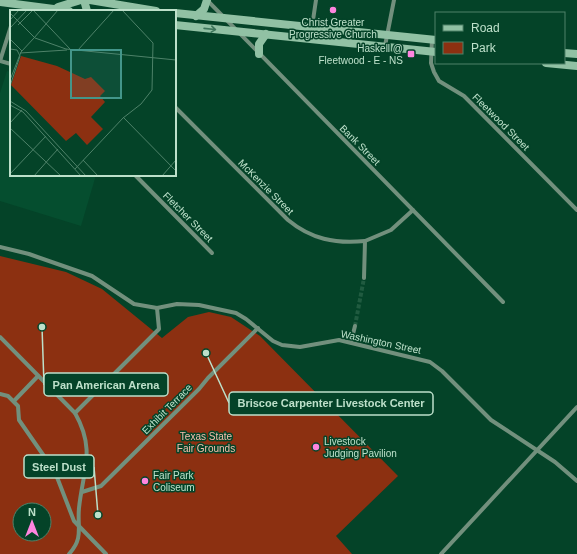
<svg xmlns="http://www.w3.org/2000/svg" width="577" height="554" font-family="Helvetica,sans-serif">
<style>
.built{fill:#054e2f}
.green{fill:#8c3011;fill-rule:evenodd}
.lines{fill:none;stroke-linecap:round;stroke-linejoin:round}
.minor-tunnel{stroke:#205b40;stroke-width:4;stroke-dasharray:4 2;stroke-linecap:butt}
.minor{stroke:#72907d;stroke-width:4}
.secondary{stroke:#91c1a4;stroke-width:8}
.oneway{stroke:#3c755a}
.poi-dot{fill:#fe85df;stroke:#044328;stroke-width:1.5}
.labels{text-anchor:middle;dominant-baseline:central;stroke-width:3;stroke-linejoin:round;paint-order:stroke}
.poi-label{font-size:10px;fill:#bde0ca;stroke:#044328;text-anchor:start}
.street-label{font-size:10px;fill:#bde0ca;stroke:#044328}
.park-label{font-size:10px;fill:#f7bead;stroke:#044328}
.inset-road{fill:none;stroke:#4e8269;stroke-width:1}
.view{fill:#43968a;fill-opacity:0.15;stroke:#43968a;stroke-width:2}
.inset-edge{fill:none;stroke:#bde0ca;stroke-width:2}
.leader{fill:none;stroke:#bde0ca;stroke-width:1.5}
.callout-dot{fill:#bde0ca;stroke:#044328;stroke-width:1.5}
.callout{fill:#044328;stroke:#bde0ca;stroke-width:1.5}
.callout-label{font-size:11px;text-anchor:middle;font-weight:bold;fill:#bde0ca}
</style>
<rect width="100%" height="100%" fill="#044328"/>
<!-- built -->
<polygon class="built" points="7,71 11,72 11,175 96,175 81,226 0,201 0,93"/>
<!-- green -->
<path class="green" d="M0 256 66 272 102 289 162 338 188 317 209 312 231 317 260 336 398 476 336 536 352 554H0ZM20 510H44V534H20Z"/>
<g class="lines">
<!-- minor-tunnel -->
<polyline class="minor-tunnel" points="355,326 364,278"/>
<!-- minor -->
<g class="minor">
<polyline points="207,0 503,302"/>
<polyline points="312,27 316,0"/>
<polyline points="432,39 431,63 434,72 439,81 464,96 577,210"/>
<polyline points="385,46 394,0"/>
<polyline points="0,61 11,26"/>
<polyline points="0,61 11,64"/>
<path d="M175 107 288 220C311 239 335 244 365 241"/>
<polyline points="135,175 212,253"/>
<polyline points="0,247 29,254 92,276 134,304 157,308 177,304 199,305 236,313 246,319 273,341 282,345 300,347 339,340 430,362 442,371 491,420 555,462 577,481"/>
<polyline points="364,278 365,241 391,230 413,210"/>
<polyline points="0,337 75,413"/>
<polyline points="351,342 355,326"/>
<polyline points="0,394 8,396 18,406 19,420 55,472 74,521 106,554"/>
<polyline points="14,401 38,376"/>
<polyline points="82,492 101,486 199,389 208,378 258,328"/>
<path d="M69 554C84 538 77 527 79 508 83 470 96 450 75 413L159 329 157 308"/>
<polyline points="441,554 577,407"/>
</g>
<!-- secondary -->
<g class="secondary">
<polyline points="84,0 87,11"/>
<polyline points="90,0 156,11"/>
<polyline points="0,2 69,11"/>
<polyline points="58,7 81,0"/>
<polyline points="175,13 436,40"/>
<polyline points="196,16 204,9 207,0"/>
<polyline points="175,25 436,52"/>
<polyline points="564,53 577,54"/>
<polyline points="259,54 259,44 266,34"/>
<polyline points="546,63 577,66"/>
</g>
</g>
<!-- one-way arrows -->
<defs><path id="oneway-shaft" d="M-6 0H5M1.5-3L5.5 0L1.5 3" fill="none" stroke-width="1.6" stroke-linecap="round" stroke-linejoin="round"/></defs>
<use class="oneway" href="#oneway-shaft" transform="translate(210 29) rotate(6)"/>
<!-- markers -->
<g class="poi-dot">
<circle cx="333" cy="10" r="4"/>
<rect x="407" y="50" width="8" height="8" rx="2"/>
<circle cx="316" cy="447" r="4"/>
<circle cx="145" cy="481" r="4"/>
</g>
<g class="labels">
<!-- poi labels -->
<g class="poi-label">
<text x="333" y="22" text-anchor="middle">Christ Greater<tspan x="333" dy="12">Progressive Church</tspan></text>
<text x="403" y="48" text-anchor="end">Haskell @<tspan x="403" dy="12">Fleetwood - E - NS</tspan></text>
<text x="324" y="441">Livestock<tspan x="324" dy="12">Judging Pavilion</tspan></text>
<text x="153" y="475">Fair Park<tspan x="153" dy="12">Coliseum</tspan></text>
</g>
<!-- street labels -->
<g class="street-label">
<text transform="translate(501 122) rotate(45)">Fleetwood Street</text>
<text transform="translate(360 145) rotate(45)">Bank Street</text>
<text transform="translate(266 187) rotate(45)">McKenzie Street</text>
<text transform="translate(188 217) rotate(45)">Fletcher Street</text>
<text transform="translate(381 342) rotate(12)">Washington Street</text>
<text transform="translate(167 409) rotate(-45)">Exhibit Terrace</text>
</g>
<!-- park labels -->
<g class="park-label">
<text x="206" y="436">Texas State<tspan x="206" dy="12">Fair Grounds</tspan></text>
</g>
</g>
<!-- overview -->
<g transform="translate(10 10)">
<rect width="166" height="166" fill="#044328"/>
<path d="M11 46 47 56 75 69 81 67 95 81 90 86 95 92 81 107 93 119 77 135 66 123 56 131 1 75Z" fill="#8c3011"/>
<path class="inset-road" d="M23 0 60 39M0 3 25 28 56 39 166 50M0 10 9 0M8 15 23 0M0 18 17 0M24 28 48 0M0 29 12 41M0 39 7 40 10 46 0 76M68 40 104 0M10 43 57 40M0 70 11 42 24 28M0 91 16 101 76 166M0 95 13 102 71 166M113 107 166 161M0 113 12 100M0 118 51 166M38 150 48 139M73 150 88 166M65 159 113 108 131 94 142 80 143 33 112 0M0 164 36 126M24 166 39 149M152 166 166 150"/>
<path class="view" d="M61 40H111V88H61Z"/>
<rect width="166" height="166" class="inset-edge"/>
</g>
<!-- callouts -->
<path class="leader" d="M42 327L44 385M206 353L229 403M98 515L94 467"/>
<g class="callout-dot">
<circle cx="42" cy="327" r="4"/>
<circle cx="206" cy="353" r="4"/>
<circle cx="98" cy="515" r="4"/>
</g>
<g class="callout">
<rect x="44" y="373" width="124" height="23" rx="4"/>
<rect x="229" y="392" width="204" height="23" rx="4"/>
<rect x="24" y="455" width="70" height="23" rx="4"/>
</g>
<g class="callout-label">
<text x="106" y="389">Pan American Arena</text>
<text x="331" y="407">Briscoe Carpenter Livestock Center</text>
<text x="59" y="471">Steel Dust</text>
</g>
<!-- legend -->
<rect x="435" y="12" width="130" height="52" fill="#044328" stroke="#4e8269"/>
<rect x="443" y="25" width="20" height="6" fill="#91c1a4" stroke="#4e8269"/>
<text x="471" y="32" font-size="12" fill="#bde0ca">Road</text>
<rect x="443" y="42" width="20" height="12" fill="#8c3011" stroke="#4e8269"/>
<text x="471" y="52" font-size="12" fill="#bde0ca">Park</text>
<!-- north arrow -->
<g transform="translate(32 522)"><circle r="19" fill="#044328" stroke="#4e8269"/>
<path d="M0-3L7 15L0 10L-7 15Z" fill="#fe85df"/>
<text y="-6" font-size="11" font-weight="bold" text-anchor="middle" fill="#bde0ca">N</text>
</g>
</svg>
